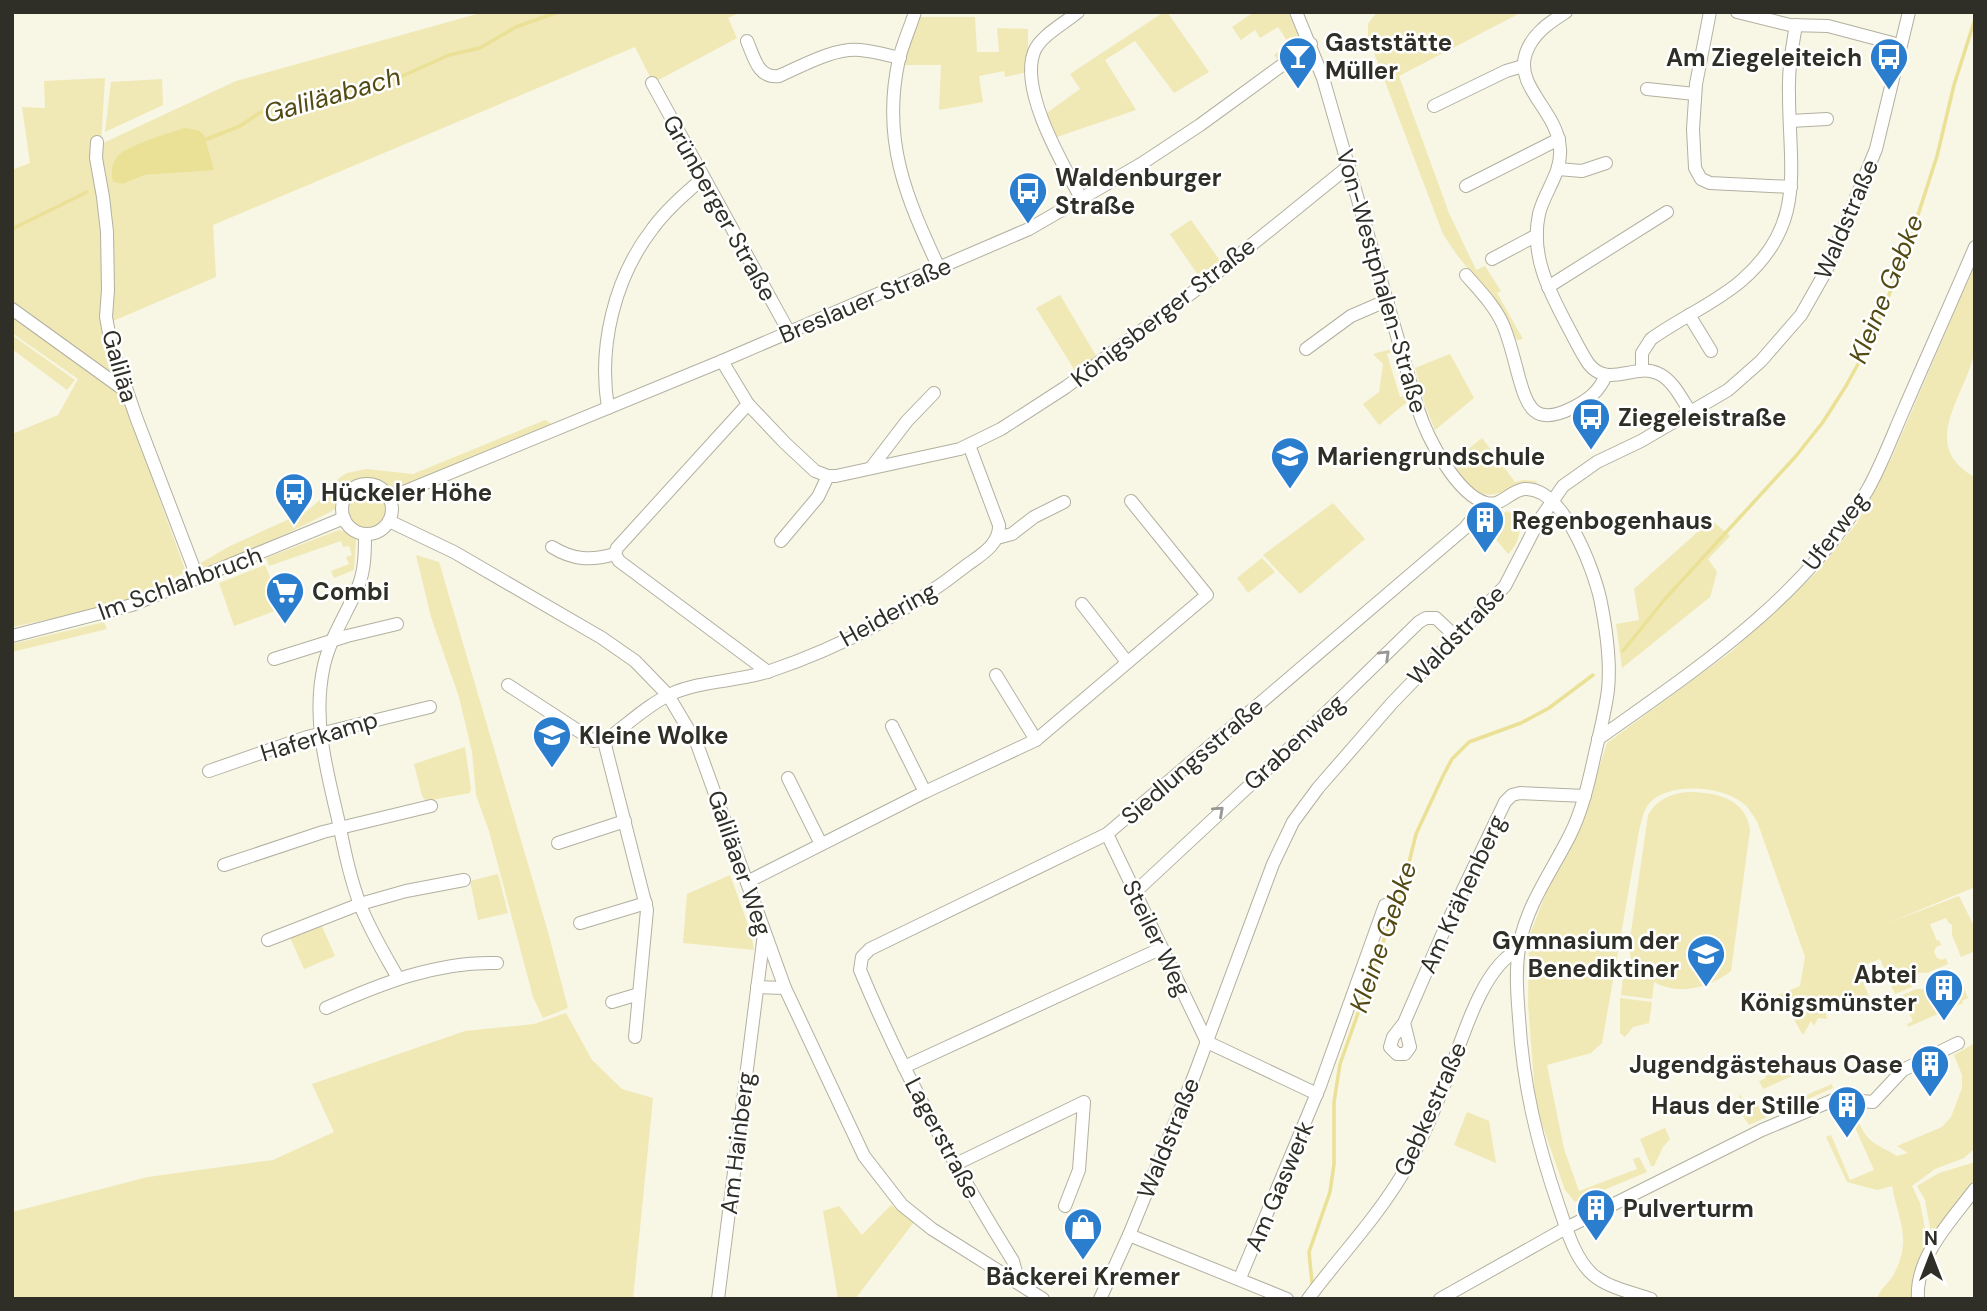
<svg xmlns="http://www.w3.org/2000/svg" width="1987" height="1311" font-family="'DM Sans',sans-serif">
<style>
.green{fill:#f0e9b6;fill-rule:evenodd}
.water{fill:#eae096}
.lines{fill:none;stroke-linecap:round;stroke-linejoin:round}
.stream{stroke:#eae096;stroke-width:3.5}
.minor-casing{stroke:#b2b0a0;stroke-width:14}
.minor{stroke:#fff;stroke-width:12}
.oneway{stroke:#979794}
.labels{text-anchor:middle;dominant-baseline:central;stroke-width:5;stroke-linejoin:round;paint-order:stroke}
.poi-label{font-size:24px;font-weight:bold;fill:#2f2f28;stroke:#fff;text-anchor:start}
.street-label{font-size:24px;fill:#2f2f28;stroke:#fff}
.water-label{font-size:26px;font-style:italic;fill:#534b13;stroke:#fff}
</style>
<rect width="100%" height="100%" fill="#f8f6e4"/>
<!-- green -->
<g class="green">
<path d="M484 12H741L728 18 737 38 653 83 635 47 213 225 216 277 113 321 125 404 186 572 122 604 12 627V434L58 415 78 379 12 333V170L30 163 22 107 45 108 44 81 105 78 101 144 236 81ZM185 128 192 171 145 175 123 184 113 182 145 143Z"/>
<polygon points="1164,12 1167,12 1209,72 1174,93 1135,41 1105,60 1136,110 1054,138 1044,115 1080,89 1070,74"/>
<polygon points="1254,12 1288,12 1301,43 1278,60 1274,55 1289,44 1278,27 1260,38 1255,30 1241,40 1232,27"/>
<polygon points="1377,12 1522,12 1399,76 1449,213 1476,270 1485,266 1501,291 1497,293 1523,339 1517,340 1486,291 1457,255 1443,234 1368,37 1368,24"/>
<polygon points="917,17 975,17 977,52 999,52 997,28 1028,29 1028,72 1005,77 1004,71 979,76 983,102 939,110 941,65 902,65"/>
<polygon points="162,79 163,105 105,132 111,82"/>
<polygon points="1191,220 1221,262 1200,278 1170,234"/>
<path d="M1975 264C1975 291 1977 320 1975 346 1971 391 1914 444 1975 477V887L1888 923 1959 896 1975 928V951L1961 957 1952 935V925L1949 923 1946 918 1930 924 1937 941 1939 940 1941 945 1936 947 1934 952 1937 958 1942 960 1946 958 1948 964 1927 973 1910 972 1909 975 1911 978 1912 987 1895 994 1880 959 1857 968 1873 1006 1860 1011V1006L1851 1003 1845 1011 1836 1001 1830 1000 1825 1006 1827 1019 1818 1018 1814 1026 1811 1021 1803 1035 1788 1009 1773 997 1800 986 1805 957 1757 821C1753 816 1749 808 1744 804 1723 786 1678 783 1655 798 1644 805 1642 819 1639 831L1602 1043 1591 1053 1547 1065 1564 1149 1579 1191 1637 1169 1633 1159 1639 1157 1647 1172 1575 1202 1565 1190 1536 1107 1528 1004 1529 937 1554 872 1590 796 1607 743 1731 652 1815 574 1857 523 1892 457Z"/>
<polygon points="1060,295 1098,359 1077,374 1036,308"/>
<polygon points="12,335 75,380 67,390 12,349"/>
<polygon points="1392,349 1392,352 1387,354 1400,397 1405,396 1407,402 1379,425 1363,404 1379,392 1383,364 1373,354"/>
<polygon points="1450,354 1474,398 1435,430 1425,405 1415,368"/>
<path d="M545 420 552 424 397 490C384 488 375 478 361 481 341 484 344 504 332 511 290 533 246 552 202 570L199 564 230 546 307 511 320 500 339 478 347 473 366 469 413 474Z"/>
<path d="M1482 438 1515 482 1524 480 1537 481 1536 484C1510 480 1499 505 1475 490 1468 485 1461 476 1455 470L1457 466 1452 462Z"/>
<circle cx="367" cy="510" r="19"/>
<polygon points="1333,503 1365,539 1300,594 1263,555"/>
<path d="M1507 511C1526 520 1521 542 1508 554L1490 532 1499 524 1502 514Z"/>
<polygon points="1711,520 1730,536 1708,559 1717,572 1710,597 1622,668 1616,624 1639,620 1634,589"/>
<polygon points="339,530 349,533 356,540 354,570 334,578 331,571 349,564 346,557 352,555 349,546 343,547 341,541 269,566 266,558"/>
<polygon points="416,555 439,562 548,932 568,1008 543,1018 533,997 489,831 476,795 472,752 459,697 431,617"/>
<polygon points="1262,558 1275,572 1248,593 1237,578"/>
<polygon points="265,565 283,608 234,626 219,583"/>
<polygon points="104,622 107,629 12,652 12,644"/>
<polygon points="465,747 471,789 470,793 426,801 422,796 414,764"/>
<path d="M1687 792C1715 792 1746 798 1750 830L1731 971C1709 988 1679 996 1654 982L1652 999 1621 995 1623 976 1650 979 1631 960 1629 946 1648 815C1657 800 1669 794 1687 792Z"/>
<polygon points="498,874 508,913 478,920 470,881"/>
<polygon points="730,875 751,933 754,950 683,943 687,894"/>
<polygon points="320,922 335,956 304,969 289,935"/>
<polygon points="1949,968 1954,978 1959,976 1968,998 1962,1001 1963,1003 1908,1027 1907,1024 1913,1021 1903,998 1897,1000 1896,998 1916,989 1928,989 1932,982 1928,977"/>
<polygon points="1620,998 1652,1002 1649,1023 1633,1027 1625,1037 1620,1033"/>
<polygon points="566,1013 592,1060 622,1089 653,1098 633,1299 12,1299 12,1212 148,1177 273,1160 334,1132 312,1084 465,1031 534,1024"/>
<path d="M1975 1043V1148L1964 1158 1935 1169 1912 1186 1920 1203 1928 1244 1914 1299H1877C1880 1288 1890 1283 1895 1272 1912 1238 1898 1219 1892 1186L1877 1190 1847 1182 1826 1137 1831 1135 1850 1180 1874 1170 1854 1125 1859 1123C1869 1145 1878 1144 1897 1156L1908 1153 1897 1146 1942 1127 1951 1117 1962 1088V1075L1954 1055Z"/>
<polygon points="1793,1059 1796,1061 1801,1072 1763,1089 1759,1081 1766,1078 1765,1075 1775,1071 1777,1066"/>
<polygon points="1832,1084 1833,1088 1749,1125 1738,1109 1740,1094 1747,1110 1758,1105 1762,1114"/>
<polygon points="1467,1112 1489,1121 1496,1163 1454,1145"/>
<polygon points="1665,1128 1670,1139 1663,1147 1654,1166 1651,1166 1640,1139"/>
<polygon points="1975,1162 1975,1179 1932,1239 1925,1200 1917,1186 1939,1173"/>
<polygon points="891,1205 914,1222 855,1299 838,1299 823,1211 839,1206 862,1235"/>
</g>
<!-- water -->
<path class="water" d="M185 128 198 130 204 135 214 170 145 175 123 184 113 182C111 172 111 164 118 156 126 146 171 132 185 128Z"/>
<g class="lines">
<!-- stream -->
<g class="stream">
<polyline points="202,141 240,126 261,112 302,106 340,91 359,90 398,78 449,55 480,48 516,27 558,12"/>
<polyline points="12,229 87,192"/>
<polyline points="1623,651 1665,599 1796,456 1823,422 1846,386 1870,342 1906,252 1937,156 1954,85 1975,19"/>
<polyline points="1312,1283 1309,1252 1330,1192 1334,1164 1334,1102 1340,1064 1404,883 1416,834 1443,776 1452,759 1469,742 1521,723 1549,708 1593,675"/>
</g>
<!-- minor casing -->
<g class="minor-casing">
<g id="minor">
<path d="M915 12C910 28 903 43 899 59 881 140 906 197 939 268"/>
<path d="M1078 12C1065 23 1040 36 1034 52 1019 91 1064 166 1082 200"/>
<path d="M1296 12 1323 78 1418 409C1427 437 1456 494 1486 503 1502 507 1510 490 1525 489 1563 487 1593 568 1600 598 1606 627 1611 660 1608 690 1605 713 1599 736 1594 758 1588 785 1582 811 1570 835 1552 871 1528 903 1520 942 1515 968 1517 992 1519 1018 1523 1085 1537 1143 1559 1207 1567 1230 1574 1257 1592 1274 1608 1288 1631 1292 1651 1299"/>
<path d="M1566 12C1549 23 1533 33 1526 53 1514 87 1558 111 1560 149 1562 173 1544 192 1539 214 1530 255 1549 291 1567 325 1574 338 1580 351 1588 363 1607 389 1634 363 1657 373 1673 379 1682 400 1691 413"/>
<polyline points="1710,12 1696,84 1693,129 1695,168 1701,179 1710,183 1791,187"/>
<polyline points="1737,12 1790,25 1828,26 1900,45"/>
<path d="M747 41C754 57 758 79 779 76 804 65 833 48 860 50 873 51 887 55 900 58"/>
<polyline points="652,83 789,332"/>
<polyline points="1647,89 1695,94"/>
<polyline points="1434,106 1506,71 1523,66"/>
<polyline points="1790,121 1827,119"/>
<polyline points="97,142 96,158 103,197 107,232 108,290 106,317 111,344 136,417 198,579"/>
<polyline points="1558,169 1582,171 1606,163"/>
<polyline points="1466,186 1559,139"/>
<polyline points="1492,259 1537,235"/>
<path d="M1466 275C1480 291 1496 307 1504 327 1510 342 1514 359 1518 374 1527 407 1534 427 1572 408 1588 400 1599 392 1606 375"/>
<polyline points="1548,287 1667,212"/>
<polyline points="12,309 127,392"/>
<polyline points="1689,315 1711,351"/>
<polyline points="1306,349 1351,316 1388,300"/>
<polyline points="722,361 748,404 785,443 815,471 828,476 836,476 960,449 1001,429 1066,387 1197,289 1349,166"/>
<path d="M1642 370V353L1651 339C1680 318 1714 304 1741 281 1807 224 1789 170 1789 94 1788 71 1792 48 1796 25"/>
<polyline points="748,404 617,548 615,554 619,561 768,672"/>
<path d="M608 408C598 347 614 278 653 228 667 209 685 194 703 178"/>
<polyline points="871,468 907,421 934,393"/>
<circle cx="367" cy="509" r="25"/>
<polyline points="389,498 722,361 1029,229 1141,164 1200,125 1311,44"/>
<polyline points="389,521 454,552 602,638 635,661 668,695 697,744 785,988 864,1156 902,1205 932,1229 1043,1299"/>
<path d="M365 534C365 552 365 570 358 587 347 613 331 636 324 665 312 718 326 767 338 819 344 848 350 879 361 907 371 932 385 955 398 978"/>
<polyline points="997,538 1012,534 1034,517 1064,502"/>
<polyline points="781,541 818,497 828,476"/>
<path d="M552 547C573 560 591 561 615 554"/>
<polyline points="1082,604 1127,662"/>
<polyline points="12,636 132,605 344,518"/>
<polyline points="274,659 347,636 397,624"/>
<polyline points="996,675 1036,740"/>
<polyline points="508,685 594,741 610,737"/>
<polyline points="892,726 925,792"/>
<path d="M1598 739C1698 668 1805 598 1868 489 1882 464 1893 434 1905 407 1928 354 1952 301 1975 247"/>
<polyline points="209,771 307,737 430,707"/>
<polyline points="788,778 821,844"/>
<polyline points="1107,834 1207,1042 1317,1094"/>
<polyline points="558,843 625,821"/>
<polyline points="224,865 323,832 431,806"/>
<polyline points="747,882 925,792 1036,740 1207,595 1131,501"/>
<polyline points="1134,893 1295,743 1419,622 1426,618 1436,618 1456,637"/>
<polyline points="580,923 646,903"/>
<polyline points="268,940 360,904 406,891 464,880"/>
<polyline points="757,987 785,988"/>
<polyline points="612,1002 639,994"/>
<path d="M326 1008C380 984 437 961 497 963"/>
<polyline points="1404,1023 1410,1047 1405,1054 1397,1054 1390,1047 1393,1037 1404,1023 1449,919 1505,802 1512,795 1520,793 1585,796"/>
<path d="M635 1037 647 910 605 745 610 737C629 723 649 704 671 694 702 680 738 682 770 671 841 647 909 611 967 565 981 555 1000 544 999 525L969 445"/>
<polyline points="904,1067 1162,948"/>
<polyline points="956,1164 1084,1102 1079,1170 1065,1206"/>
<polyline points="1129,1235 1287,1299"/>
<polyline points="1240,1278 1320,1086 1385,905"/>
<path d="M1014 1279 1016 1272 1013 1261C955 1168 902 1071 860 970L862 957 870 949 1107 834 1465 528 1485 503"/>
<polyline points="718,1299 764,934"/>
<polyline points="1100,1299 1129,1235 1194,1076 1273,864 1293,822 1318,788 1392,703 1505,586 1538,522 1563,486 1597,462 1641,441 1728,390 1761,361 1801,315 1826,271 1876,149 1909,12"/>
<path d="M1308 1299C1339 1257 1375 1220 1402 1175 1422 1142 1436 1105 1451 1068 1464 1034 1483 967 1518 950"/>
<polyline points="1440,1299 1566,1228 1762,1130 1836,1099 1873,1102 1903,1070 1958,1043"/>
<path d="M1918 1299C1915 1257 1951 1221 1975 1189"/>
</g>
</g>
<!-- minor -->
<use href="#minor" class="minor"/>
</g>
<!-- one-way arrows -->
<defs><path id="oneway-chevron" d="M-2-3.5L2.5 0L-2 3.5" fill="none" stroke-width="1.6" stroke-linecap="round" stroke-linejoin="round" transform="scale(1.75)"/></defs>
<g class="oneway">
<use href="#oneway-chevron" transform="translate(1385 655) rotate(-44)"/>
<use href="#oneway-chevron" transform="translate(1219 811) rotate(-42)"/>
</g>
<!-- icons -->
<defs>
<g id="bar-pin" transform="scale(2.0125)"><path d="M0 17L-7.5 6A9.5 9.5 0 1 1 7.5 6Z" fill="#2b7ecd" stroke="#fff"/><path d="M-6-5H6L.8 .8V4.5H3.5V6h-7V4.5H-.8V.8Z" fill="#fff"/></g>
<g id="bus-pin" transform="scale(2.0125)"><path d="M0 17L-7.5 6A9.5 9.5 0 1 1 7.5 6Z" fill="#2b7ecd" stroke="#fff"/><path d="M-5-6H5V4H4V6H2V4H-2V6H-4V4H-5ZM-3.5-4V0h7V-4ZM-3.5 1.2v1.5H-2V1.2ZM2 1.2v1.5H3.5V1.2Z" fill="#fff"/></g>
<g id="school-pin" transform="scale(2.0125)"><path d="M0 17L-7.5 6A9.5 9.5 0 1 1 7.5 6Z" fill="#2b7ecd" stroke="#fff"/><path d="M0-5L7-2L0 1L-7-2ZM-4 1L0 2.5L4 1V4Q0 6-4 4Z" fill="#fff"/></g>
<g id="building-pin" transform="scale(2.0125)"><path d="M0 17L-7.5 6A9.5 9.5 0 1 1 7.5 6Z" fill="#2b7ecd" stroke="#fff"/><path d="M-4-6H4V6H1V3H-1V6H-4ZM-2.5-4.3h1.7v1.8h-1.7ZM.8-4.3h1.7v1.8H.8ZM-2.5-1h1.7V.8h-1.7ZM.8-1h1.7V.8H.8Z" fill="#fff"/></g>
<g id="supermarket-pin" transform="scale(2.0125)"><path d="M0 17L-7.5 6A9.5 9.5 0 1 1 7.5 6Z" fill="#2b7ecd" stroke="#fff"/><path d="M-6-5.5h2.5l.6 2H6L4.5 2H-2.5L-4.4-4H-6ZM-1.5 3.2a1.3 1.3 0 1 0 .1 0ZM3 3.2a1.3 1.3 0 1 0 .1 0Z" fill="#fff"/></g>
<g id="shop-pin" transform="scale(2.0125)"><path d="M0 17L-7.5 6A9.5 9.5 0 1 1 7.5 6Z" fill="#2b7ecd" stroke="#fff"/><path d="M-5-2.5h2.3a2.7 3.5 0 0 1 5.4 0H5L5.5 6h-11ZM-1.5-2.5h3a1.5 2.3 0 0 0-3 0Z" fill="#fff"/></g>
</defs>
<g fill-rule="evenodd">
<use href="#bar-pin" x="1298" y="56"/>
<use href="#bus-pin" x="1889" y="57"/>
<use href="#bus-pin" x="1028" y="191"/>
<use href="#bus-pin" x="1591" y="417"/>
<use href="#school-pin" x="1290" y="456"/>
<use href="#bus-pin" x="294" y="492"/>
<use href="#building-pin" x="1485" y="520"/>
<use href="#supermarket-pin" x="285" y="591"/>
<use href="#school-pin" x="552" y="735"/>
<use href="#school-pin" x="1706" y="954"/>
<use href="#building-pin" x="1944" y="988"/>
<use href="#building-pin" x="1930" y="1064"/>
<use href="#building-pin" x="1847" y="1105"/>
<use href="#building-pin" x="1596" y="1208"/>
<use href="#shop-pin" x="1083" y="1227"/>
</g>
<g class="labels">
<!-- poi labels -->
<g class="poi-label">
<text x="1325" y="42">Gaststätte<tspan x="1325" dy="28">Müller</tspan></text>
<text x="1862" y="57" text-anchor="end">Am Ziegeleiteich</text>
<text x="1055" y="177">Waldenburger<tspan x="1055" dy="28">Straße</tspan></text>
<text x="1618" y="417">Ziegeleistraße</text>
<text x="1317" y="456">Mariengrundschule</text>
<text x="321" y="492">Hückeler Höhe</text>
<text x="1512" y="520">Regenbogenhaus</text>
<text x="312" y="591">Combi</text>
<text x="579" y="735">Kleine Wolke</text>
<text x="1679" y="940" text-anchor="end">Gymnasium der<tspan x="1679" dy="28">Benediktiner</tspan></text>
<text x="1917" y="974" text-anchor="end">Abtei<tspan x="1917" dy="28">Königsmünster</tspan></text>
<text x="1903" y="1064" text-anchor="end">Jugendgästehaus Oase</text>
<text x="1820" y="1105" text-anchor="end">Haus der Stille</text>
<text x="1623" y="1208">Pulverturm</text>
<text x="1083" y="1276" text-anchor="middle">Bäckerei Kremer</text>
</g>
<!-- street labels -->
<g class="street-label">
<text transform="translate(720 208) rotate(61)">Grünberger Straße</text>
<text transform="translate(1846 219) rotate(-67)">Waldstraße</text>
<text transform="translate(1382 281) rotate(74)">Von-Westphalen-Straße</text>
<text transform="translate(865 300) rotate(-23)">Breslauer Straße</text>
<text transform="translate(1163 312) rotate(-38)">Königsberger Straße</text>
<text transform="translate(120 366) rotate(74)">Galiläa</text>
<text transform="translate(1835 531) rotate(-53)">Uferweg</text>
<text transform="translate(180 583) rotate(-20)">Im Schlahbruch</text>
<text transform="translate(888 614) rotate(-29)">Heidering</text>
<text transform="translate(1456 635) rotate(-46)">Waldstraße</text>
<text transform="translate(319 736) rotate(-17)">Haferkamp</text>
<text transform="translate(1294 742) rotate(-43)">Grabenweg</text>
<text transform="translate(1192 761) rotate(-41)">Siedlungsstraße</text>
<text transform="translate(740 863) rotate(71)">Galiläaer Weg</text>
<text transform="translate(1462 894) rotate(-65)">Am Krähenberg</text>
<text transform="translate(1157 938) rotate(64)">Steiler Weg</text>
<text transform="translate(1430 1109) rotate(-66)">Gebkestraße</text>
<text transform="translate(943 1138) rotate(62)">Lagerstraße</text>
<text transform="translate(1168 1138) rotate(-68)">Waldstraße</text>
<text transform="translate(737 1143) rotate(-83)">Am Hainberg</text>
<text transform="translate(1279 1186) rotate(-67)">Am Gaswerk</text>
</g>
<!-- water labels -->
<g class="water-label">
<text transform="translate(332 95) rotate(-16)">Galiläabach</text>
<text transform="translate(1886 289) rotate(-68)">Kleine Gebke</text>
<text transform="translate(1383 937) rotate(-71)">Kleine Gebke</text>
</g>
</g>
<!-- border -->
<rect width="1987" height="1311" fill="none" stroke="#2f2f28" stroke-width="28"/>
<!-- north arrow -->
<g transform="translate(1931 1255)" stroke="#ffffff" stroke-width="5" paint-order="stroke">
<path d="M0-5L12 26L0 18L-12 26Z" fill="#2f2f28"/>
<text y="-10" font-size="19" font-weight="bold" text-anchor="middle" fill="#2f2f28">N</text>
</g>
</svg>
